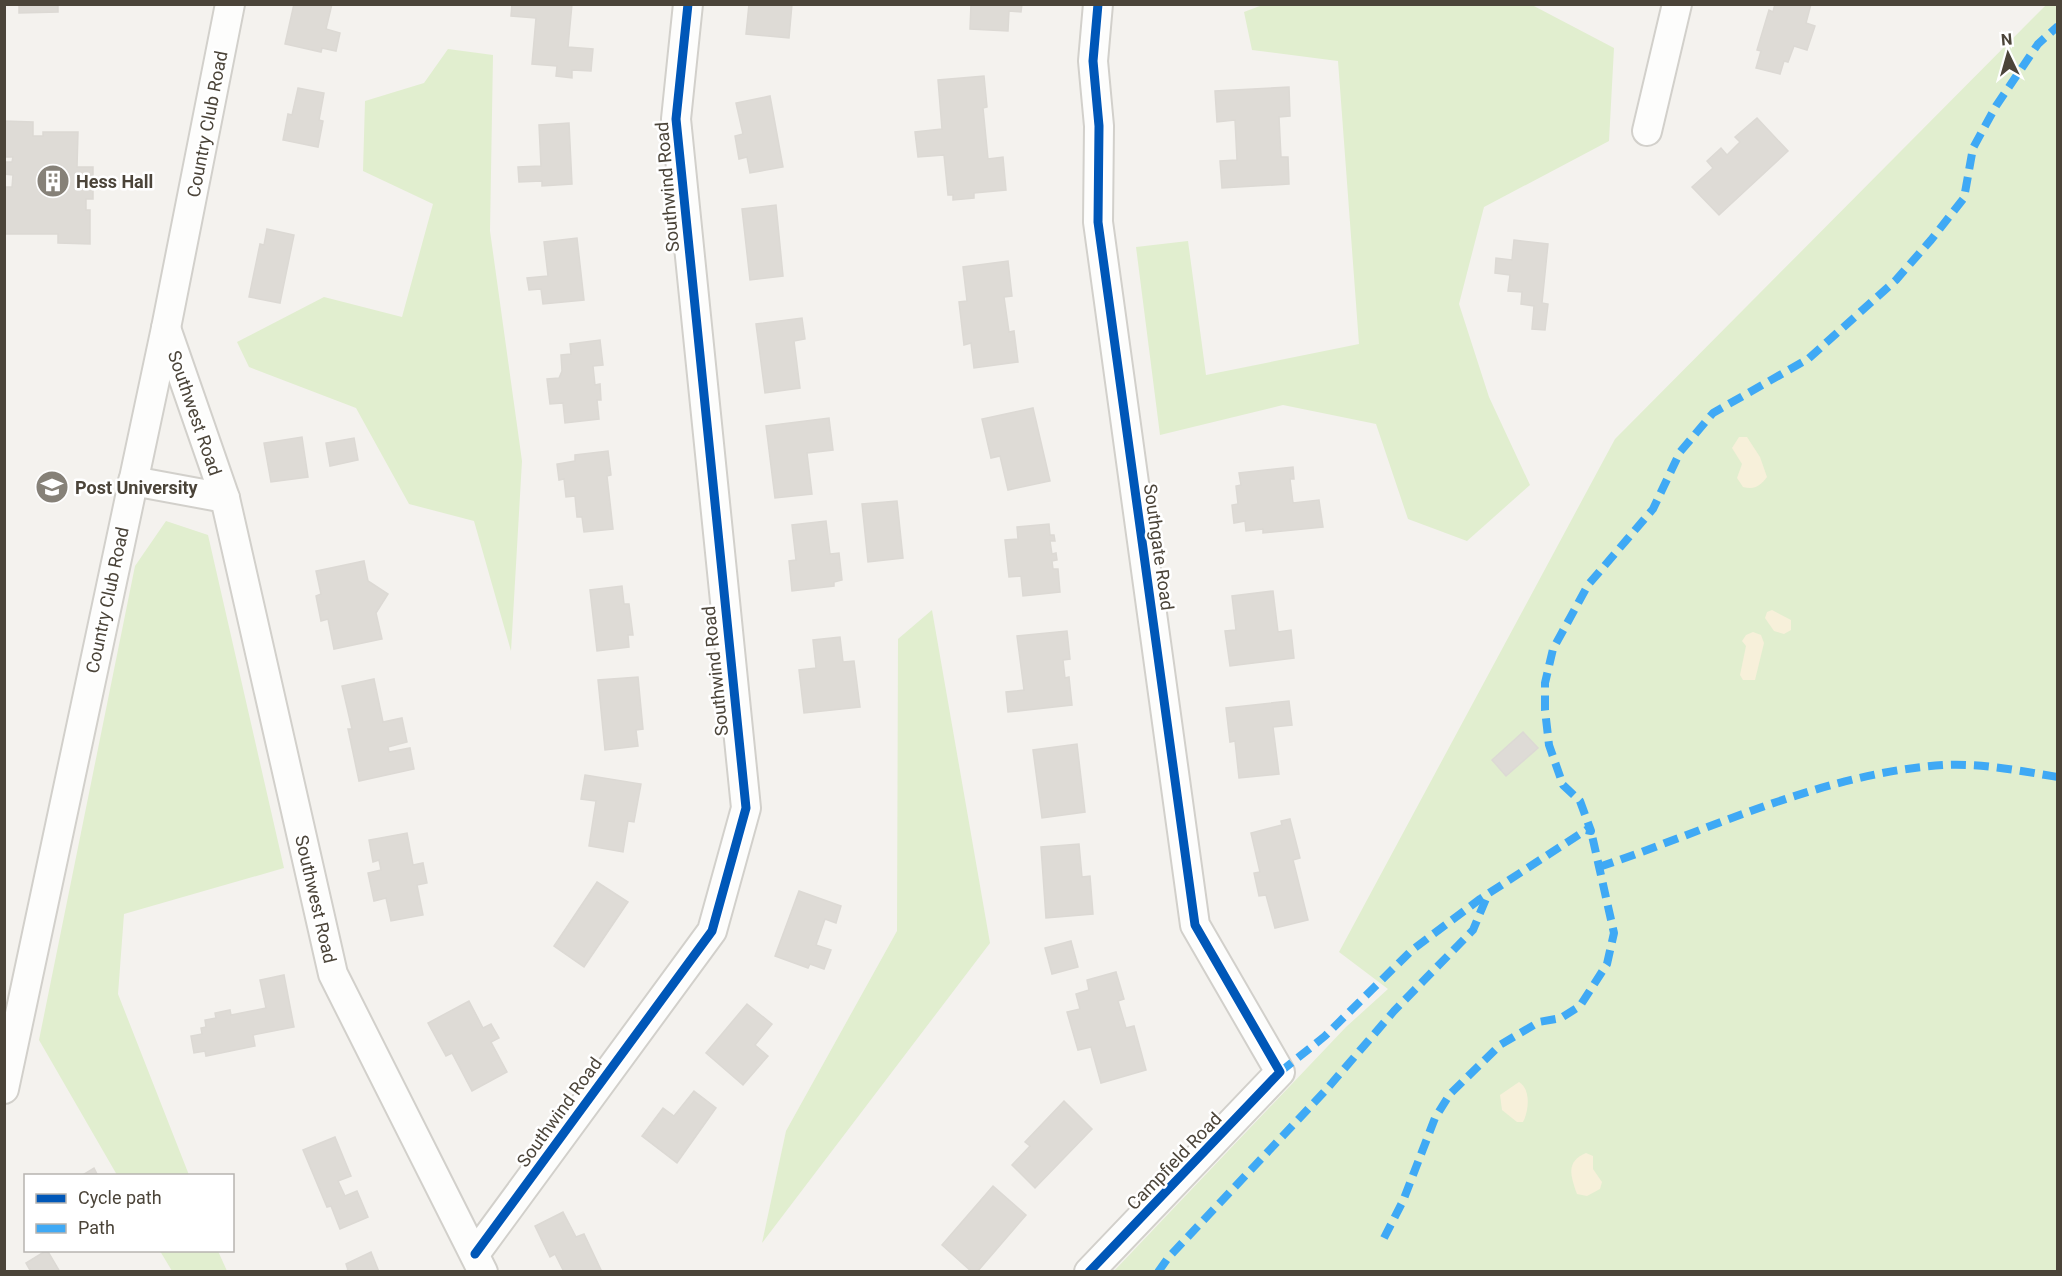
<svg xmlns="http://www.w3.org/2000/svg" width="2062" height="1276" font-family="Roboto,sans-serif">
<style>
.green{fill:#e1eecf}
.sand{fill:#f7f0da}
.building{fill:#dedbd6;stroke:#dcd9d4;stroke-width:1.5}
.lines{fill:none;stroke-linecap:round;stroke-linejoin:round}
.minor-casing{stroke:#d2d0cb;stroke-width:32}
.minor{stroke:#fdfdfc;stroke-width:28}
.quiet{stroke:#3fa9f5;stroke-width:8;stroke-dasharray:15 8;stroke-linecap:butt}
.cycleway-casing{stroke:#fff;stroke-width:13}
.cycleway{stroke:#0057b8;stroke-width:9}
.labels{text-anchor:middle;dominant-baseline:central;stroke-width:5;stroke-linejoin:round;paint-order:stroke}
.street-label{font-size:18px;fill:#4b4439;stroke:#fff}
.poi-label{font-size:18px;font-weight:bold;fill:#4b4439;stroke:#fff;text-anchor:start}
</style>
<rect width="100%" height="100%" fill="#f4f2ee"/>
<!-- green -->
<g class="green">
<polygon points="1265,4 1532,5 1614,48 1609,141 1484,207 1459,304 1489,397 1530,485 1467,541 1408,519 1376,424 1283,405 1160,435 1136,247 1188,241 1206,375 1359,344 1338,61 1252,50 1244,12"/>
<polygon points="2046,5 2057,5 2057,1271 1113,1272 1346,1027 1388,989 1339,952 1615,439"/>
<polygon points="448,49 493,55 490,231 522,461 511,651 474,521 409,504 356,408 249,367 237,342 324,297 402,317 433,204 363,171 365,101 424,83"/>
<polygon points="166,521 208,535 284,868 124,914 118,994 189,1175 117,1175 39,1040 135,566"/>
<polygon points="932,610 990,943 762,1243 786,1131 897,931 898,639"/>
<polygon points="160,1251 218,1251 227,1271 172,1271"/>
</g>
<!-- sand -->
<g class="sand">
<path d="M1739 437H1747L1760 457 1767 477C1760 486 1755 490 1743 487L1737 478 1742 464 1732 448Z"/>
<polygon points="1772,610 1791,620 1791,630 1784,634 1774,631 1765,618 1767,612"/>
<polygon points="1753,632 1761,635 1764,643 1755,680 1743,680 1740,675 1746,646 1742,641 1746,635"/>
<path d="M1519 1082C1531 1089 1529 1111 1523 1122H1517L1502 1110 1500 1095Z"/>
<path d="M1586 1153 1593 1156V1169L1602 1182 1600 1189 1587 1196 1577 1194C1571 1176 1565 1162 1586 1153Z"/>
</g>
<!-- building -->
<g class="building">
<polygon points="19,4 58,4 58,12 19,13"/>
<polygon points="294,4 332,4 326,29 340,33 336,51 322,48 321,52 285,44"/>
<polygon points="512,4 572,4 568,47 593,49 591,71 572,70 572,78 556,76 557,66 532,64 536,18 511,16"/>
<polygon points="749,4 792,4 789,38 746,34"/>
<polygon points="971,4 1022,4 1021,12 1009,11 1008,31 970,29"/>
<polygon points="1775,4 1811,4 1806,23 1815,26 1807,50 1794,46 1788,62 1784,61 1780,74 1756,68 1761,51 1757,50 1769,10 1773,12"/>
<polygon points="984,76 987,107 983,108 988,159 1003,157 1006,190 974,193 974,198 953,200 953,195 948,195 944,155 918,157 915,132 942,129 938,80"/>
<polygon points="1289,87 1290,116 1279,117 1281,157 1288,157 1289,184 1222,188 1220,161 1237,160 1235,120 1217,122 1215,91"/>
<polygon points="298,88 324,93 319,120 323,121 318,147 283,140 288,114 292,115"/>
<polygon points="770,96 783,167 750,173 747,157 739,159 735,136 743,134 736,103"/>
<polygon points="1757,118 1788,151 1719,215 1692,187 1713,168 1707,161 1721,148 1727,155 1740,142 1735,137"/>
<polygon points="4,121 33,122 33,136 43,136 43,132 78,132 77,167 93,167 93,199 86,199 86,210 90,210 90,244 58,243 58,234 4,234 4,187 12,187 13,175 4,174 4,162 12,162 13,157 4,157"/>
<polygon points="569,123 572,184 542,186 542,181 519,182 518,167 541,166 539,125"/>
<polygon points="776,205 783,276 750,280 742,209"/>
<polygon points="267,229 294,235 280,303 249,297 260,244 264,245"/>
<polygon points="577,238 584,300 543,304 541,289 529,290 527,278 548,276 544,242"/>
<polygon points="1514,240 1548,244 1542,303 1548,304 1545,330 1532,329 1534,306 1521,304 1522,292 1508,291 1510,275 1495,273 1496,258 1512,260"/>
<polygon points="1008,261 1012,296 1004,297 1009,332 1014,331 1018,362 974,368 971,343 964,345 959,302 967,301 963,267"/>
<polygon points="802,318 805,339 794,341 800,388 765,393 756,324"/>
<polygon points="600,340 603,365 593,366 595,385 600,384 601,400 597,400 599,419 565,423 563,403 550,404 547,379 559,378 562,371 561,355 571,354 570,344"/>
<polygon points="1033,408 1050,481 1008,490 1000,456 991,458 982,419"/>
<polygon points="829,418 833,450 807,453 812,494 775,498 766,426"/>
<polygon points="302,437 308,477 271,482 264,443"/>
<polygon points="354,438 358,460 330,466 326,443"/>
<polygon points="608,451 611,475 607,476 613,529 584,532 582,517 577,517 575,496 566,497 564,479 559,480 557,464 575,461 575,455"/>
<polygon points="1293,467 1294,479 1290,479 1293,503 1319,500 1323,527 1263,533 1263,529 1246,531 1245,521 1234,523 1232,505 1238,504 1236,486 1241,485 1239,473"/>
<polygon points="897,501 903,558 868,562 862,504"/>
<polygon points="826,521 830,554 839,553 842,580 834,582 834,586 792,591 789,561 796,560 792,525"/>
<polygon points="1049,524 1050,535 1054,535 1055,541 1050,541 1052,554 1056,553 1057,560 1052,561 1053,569 1058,569 1060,592 1023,596 1021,576 1009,577 1005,540 1018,539 1017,527"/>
<polygon points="364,561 368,581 388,594 376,613 382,639 334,649 328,619 321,621 316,596 321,594 316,571"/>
<polygon points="622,586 624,604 629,604 633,635 628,635 629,647 597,651 590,590"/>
<polygon points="1273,591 1278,632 1291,630 1294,658 1230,666 1225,631 1236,630 1232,596"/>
<polygon points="1067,631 1070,659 1063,660 1065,678 1069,677 1072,705 1008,712 1006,692 1024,690 1017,636"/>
<polygon points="840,637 843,662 854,661 860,707 804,713 799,670 816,668 813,640"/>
<polygon points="638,677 643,729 636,730 638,746 605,750 598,680"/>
<polygon points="374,679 383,722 402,718 407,742 388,747 389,752 410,748 414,769 359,781 348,729 352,729 342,686"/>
<polygon points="1289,701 1292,725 1273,727 1279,774 1239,778 1235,741 1230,742 1226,708"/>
<polygon points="1523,732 1538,748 1506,776 1492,760"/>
<polygon points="1077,744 1085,812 1042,818 1033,750"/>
<polygon points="585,775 641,784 634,822 628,821 623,852 589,846 596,801 581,799"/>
<polygon points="1290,819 1300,858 1293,860 1308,920 1275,928 1266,895 1259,896 1254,873 1260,872 1251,833 1282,825 1281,821"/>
<polygon points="407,833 413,865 423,863 427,883 417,885 423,915 391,921 386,898 374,901 368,873 381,870 379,860 373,862 369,840"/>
<polygon points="1079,844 1082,877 1090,876 1093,914 1046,918 1041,847"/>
<polygon points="597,882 628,902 584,967 554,946"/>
<polygon points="799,891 841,906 836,923 825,919 816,945 831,950 824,969 810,964 808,968 775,956"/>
<polygon points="1071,941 1078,967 1052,974 1045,948"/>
<polygon points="1116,972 1124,999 1118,1001 1126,1028 1134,1026 1146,1070 1101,1083 1091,1047 1078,1050 1067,1012 1080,1009 1076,994 1089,990 1087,980"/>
<polygon points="284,975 294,1027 253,1035 255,1046 206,1056 205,1051 194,1053 191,1036 202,1034 201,1028 206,1027 205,1020 216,1018 215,1013 230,1010 231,1015 266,1008 260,980"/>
<polygon points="469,1001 483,1028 491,1024 499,1038 491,1042 507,1072 472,1091 452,1053 446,1056 428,1023"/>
<polygon points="747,1004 772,1024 755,1045 768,1056 743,1085 706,1053"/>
<polygon points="694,1091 716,1108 677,1163 642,1136 663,1108 674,1116"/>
<polygon points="1064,1101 1092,1129 1035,1188 1012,1165 1030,1146 1025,1142"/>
<polygon points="335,1137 351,1176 338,1181 345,1196 357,1191 368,1217 340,1229 331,1206 327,1207 303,1150"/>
<polygon points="94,1168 98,1176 81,1176"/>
<polygon points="993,1186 1026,1215 977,1272 972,1272 942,1245"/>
<polygon points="563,1212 576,1237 584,1234 602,1272 560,1272 563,1270 555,1254 550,1257 535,1226"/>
<polygon points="47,1250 60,1272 31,1272 26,1263"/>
<polygon points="371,1252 379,1272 344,1272 348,1270 346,1264"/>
</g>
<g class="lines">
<!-- minor casing -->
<g class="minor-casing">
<g id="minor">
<polyline points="1647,131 1677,4"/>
<polyline points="166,328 225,498 333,974 483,1272"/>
<polyline points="133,481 225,498"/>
<polyline points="4,1089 166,328 230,4"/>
<polyline points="475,1254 712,931 746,808 676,119 688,4"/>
<polyline points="1089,1272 1280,1072 1195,925 1098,222 1099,126 1093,61 1098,4"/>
</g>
</g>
<!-- minor -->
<use href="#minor" class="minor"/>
<!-- quiet -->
<g class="quiet">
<path d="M1599 867C1712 829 1823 773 1944 765 1981 763 2021 771 2058 777"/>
<polyline points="1280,1072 1325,1036 1412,950 1480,899 1586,830 1591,831 1580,801 1563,785 1549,745 1545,710 1545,683 1553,649 1588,585 1653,509 1680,452 1713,413 1808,359 1896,280 1931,240 1964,198 1973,148 1996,106 2038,44 2058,26"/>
<polyline points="1384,1238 1403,1201 1435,1118 1450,1094 1500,1045 1539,1022 1561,1018 1580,1006 1607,964 1614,933 1591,831"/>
<polyline points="1158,1272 1168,1258 1325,1091 1394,1011 1473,930 1488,894"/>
</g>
<!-- cycleway casing -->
<g class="cycleway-casing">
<g id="cycleway">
<polyline points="475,1254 712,931 746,808 676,119 688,4"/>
<polyline points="1089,1272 1280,1072 1195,925 1098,222 1099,126 1093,61 1098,4"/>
</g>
</g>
<!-- cycleway -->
<use href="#cycleway" class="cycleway"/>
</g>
<!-- icons -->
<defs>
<g id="building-disc" transform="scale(1.725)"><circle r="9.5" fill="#868178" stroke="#fff"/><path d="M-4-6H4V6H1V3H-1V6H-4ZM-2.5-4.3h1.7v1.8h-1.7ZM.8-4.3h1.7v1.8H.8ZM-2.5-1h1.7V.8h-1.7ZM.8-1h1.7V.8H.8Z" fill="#fff"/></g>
<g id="university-disc" transform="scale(1.725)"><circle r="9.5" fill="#868178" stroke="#fff"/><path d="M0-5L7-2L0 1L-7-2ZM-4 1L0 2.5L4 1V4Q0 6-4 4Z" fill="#fff"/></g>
</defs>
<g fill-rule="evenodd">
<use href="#building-disc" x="53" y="181"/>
<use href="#university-disc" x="52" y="487"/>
</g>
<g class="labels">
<!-- street labels -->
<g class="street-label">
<text transform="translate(207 124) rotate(-79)">Country Club Road</text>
<text transform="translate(667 187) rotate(-95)">Southwind Road</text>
<text transform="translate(195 413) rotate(71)">Southwest Road</text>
<text transform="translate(1159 547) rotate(82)">Southgate Road</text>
<text transform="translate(107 600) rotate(-78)">Country Club Road</text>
<text transform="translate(715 671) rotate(-96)">Southwind Road</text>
<text transform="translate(316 899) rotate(77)">Southwest Road</text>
<text transform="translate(559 1112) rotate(-54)">Southwind Road</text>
<text transform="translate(1174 1161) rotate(-46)">Campfield Road</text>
</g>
<!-- poi labels -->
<g class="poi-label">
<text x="76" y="181">Hess Hall</text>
<text x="75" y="487">Post University</text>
</g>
</g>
<!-- border -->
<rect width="2062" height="1276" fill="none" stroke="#4b4439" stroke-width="12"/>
<!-- legend -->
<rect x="24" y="1174" width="210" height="78" fill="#ffffff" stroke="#b7b4b0" stroke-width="1.5"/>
<rect x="36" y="1194" width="30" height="9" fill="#0057b8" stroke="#b7b4b0" stroke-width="1.5"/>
<text x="78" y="1204" font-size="18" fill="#4b4439">Cycle path</text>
<rect x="36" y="1224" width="30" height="9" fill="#3fa9f5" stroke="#b7b4b0" stroke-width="1.5"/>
<text x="78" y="1234" font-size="18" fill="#4b4439">Path</text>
<!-- north arrow -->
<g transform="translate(2008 54) rotate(355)" stroke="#ffffff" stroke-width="4.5" paint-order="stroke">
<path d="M0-4.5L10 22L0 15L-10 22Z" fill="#4b4439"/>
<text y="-9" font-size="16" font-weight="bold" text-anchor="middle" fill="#4b4439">N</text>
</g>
</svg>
